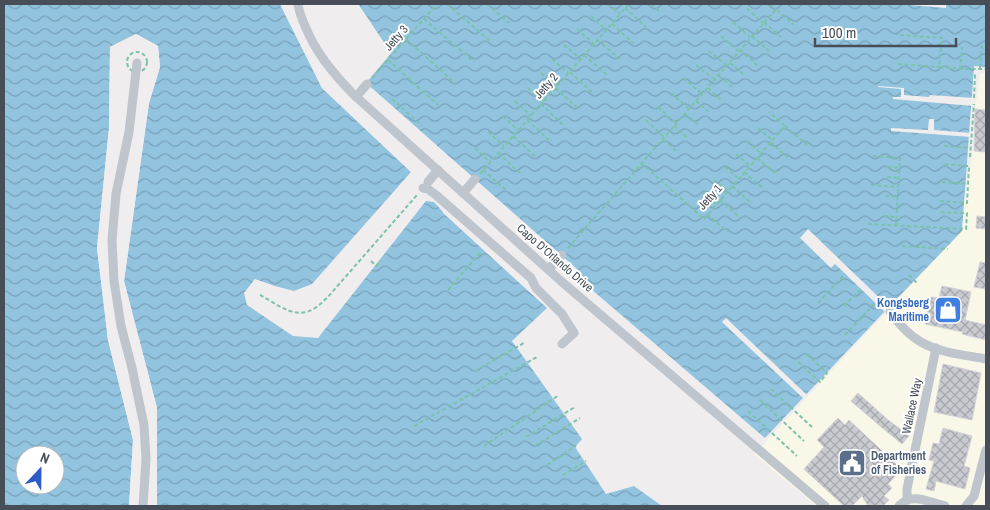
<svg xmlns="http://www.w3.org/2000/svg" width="990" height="510" font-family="'Archivo Narrow',sans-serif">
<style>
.commercial{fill:#f9f7e7}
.water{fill:url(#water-waves);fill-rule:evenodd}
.pier{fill:#efeded}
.building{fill:url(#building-cross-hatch);stroke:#d2d2d8}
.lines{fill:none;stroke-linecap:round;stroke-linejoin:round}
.path{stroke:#7cc2aa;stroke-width:2;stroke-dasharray:4 2.5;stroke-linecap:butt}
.minor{stroke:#bfc5cd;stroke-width:9}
.labels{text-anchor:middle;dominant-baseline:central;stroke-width:4;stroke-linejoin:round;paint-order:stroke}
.street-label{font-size:12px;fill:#474e58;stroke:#fff}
.shop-label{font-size:12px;font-weight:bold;fill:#366cbe;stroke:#fff;text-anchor:end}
.service-label{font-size:12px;font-weight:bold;fill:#4e5e75;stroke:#fff;text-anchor:start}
</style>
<defs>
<pattern id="water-waves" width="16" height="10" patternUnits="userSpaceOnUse" patternTransform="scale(1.25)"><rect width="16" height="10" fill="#92c4e0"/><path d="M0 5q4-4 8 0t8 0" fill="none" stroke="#79a1b8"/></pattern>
<pattern id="building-cross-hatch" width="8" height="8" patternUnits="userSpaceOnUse" patternTransform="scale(1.25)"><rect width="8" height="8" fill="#cacbd1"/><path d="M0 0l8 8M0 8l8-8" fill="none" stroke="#a6a7ac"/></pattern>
</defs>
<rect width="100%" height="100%" fill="#efeded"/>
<!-- commercial -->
<polygon class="commercial" points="980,73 986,73 986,506 816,506 754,454 956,237 959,229 972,158 975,109"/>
<!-- water -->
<g class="water">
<path d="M4 4H280L322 88 411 172 312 284 294 291 275 286 255 279 244 293 247 305 293 336 318 338 426 201 434 202 443 212V213L547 308 512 341 582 439 575 447 606 494 634 486 662 506H157V408L124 281 149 103 160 67 158 46 136 34 110 47 109 128 97 248 108 340 133 440 129 506H4ZM25 455H55V485H25Z"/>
<polygon points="358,4 986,4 986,67 974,66 962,231 886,310 765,438 577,277 577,269 366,83 391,53"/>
</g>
<!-- pier -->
<g class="pier">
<polygon points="280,4 283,4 324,86 413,171 411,172 322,88"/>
<polygon points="356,4 358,4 391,53 366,83 436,145 434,146 363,83 364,80 388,53"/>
<polygon points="898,4 946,4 946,8"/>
<polygon points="136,34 158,46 160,67 149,103 124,281 157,408 157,506 155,506 154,408 122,281 147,103 157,67 155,47 136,36 112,49 112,128 99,248 110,339 136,440 131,506 129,506 133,440 108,340 97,248 109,128 110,47"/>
<polygon points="878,86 904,88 904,95 929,97 930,95 974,98 973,106 893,99 893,97 901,97 901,89 878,87"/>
<polygon points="929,119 934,119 934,130 971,133 971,137 891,131 891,128 928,130"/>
<polygon points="808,229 890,308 886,313 835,264 831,268 800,238"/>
<polygon points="726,318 808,396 804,399 722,322"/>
</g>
<!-- building -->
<g class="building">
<polygon points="975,109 986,110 986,152 974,151"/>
<polygon points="977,216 986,217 986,229 976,228"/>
<polygon points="980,262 986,263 986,289 974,287"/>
<polygon points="942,286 971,292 965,320 986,325 986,340 962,334 963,332 925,324 931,297 939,298"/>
<polygon points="943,364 981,373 972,420 934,412"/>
<polygon points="858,393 887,419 909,436 902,444 880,426 851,401"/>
<polygon points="838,418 845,425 849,420 897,465 894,469 898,473 888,484 892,488 884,496 889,500 883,506 868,506 862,496 852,506 844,506 804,469 824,447 817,440"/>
<polygon points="943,428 972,436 964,466 970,468 965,489 936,481 934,491 926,489 934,461 929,460 933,443 939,444"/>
</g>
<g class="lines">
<!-- path -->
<g class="path">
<polyline points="447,4 491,42"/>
<polyline points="487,4 509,23"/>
<polyline points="608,4 620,14"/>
<polyline points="651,4 659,11"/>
<polyline points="770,4 776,9"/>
<polyline points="625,8 646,27"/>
<polyline points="747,8 763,23"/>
<polyline points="591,16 606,30"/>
<polyline points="424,19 474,62"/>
<polyline points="733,22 750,37"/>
<polyline points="764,22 781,37"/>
<polyline points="612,24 633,43"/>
<polyline points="577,29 594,44"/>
<polyline points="900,35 942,38 939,67 962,69 986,69"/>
<polyline points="721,36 738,51"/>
<polyline points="752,36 769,51"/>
<polyline points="406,39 456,84"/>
<polyline points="597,40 620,59"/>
<polyline points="564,45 581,59"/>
<polyline points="740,50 757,65"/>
<polyline points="709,51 726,65"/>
<circle cx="137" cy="62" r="10"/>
<polyline points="584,55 607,75"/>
<polyline points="552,59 568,73"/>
<polyline points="388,60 438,105"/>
<polyline points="730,63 743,74"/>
<polyline points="898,64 939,67"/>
<polyline points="696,65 714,79"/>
<polyline points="980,68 982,46"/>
<polyline points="960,69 962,47"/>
<polyline points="570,72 592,92"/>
<polyline points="541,73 557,86"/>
<polyline points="719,76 732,87"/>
<polyline points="372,78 437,4"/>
<polyline points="683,78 702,94"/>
<polyline points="528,88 543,102"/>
<polyline points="555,88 578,108"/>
<polyline points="708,88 721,100"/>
<polyline points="671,93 688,108"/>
<polyline points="974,98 975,74"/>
<polyline points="392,99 422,126"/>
<polyline points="515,101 531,116"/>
<polyline points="696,101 710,113"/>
<polyline points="541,104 563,125"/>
<polyline points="658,107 676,123"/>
<polyline points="685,114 699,125"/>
<polyline points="503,116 518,130"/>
<polyline points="527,120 549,140"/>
<polyline points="646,120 664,137"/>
<polyline points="674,126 688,138"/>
<polyline points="785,126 807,145"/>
<polyline points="758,128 772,140"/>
<polyline points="488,132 504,146"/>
<polyline points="513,136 536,157"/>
<polyline points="663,140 676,151"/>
<polyline points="747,141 761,153"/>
<polyline points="770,142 790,159"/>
<polyline points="944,146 970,148"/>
<polyline points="475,148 490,162"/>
<polyline points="498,153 520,173"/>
<polyline points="736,154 750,166"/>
<polyline points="873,156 900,158 896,225"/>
<polyline points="970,157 974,104"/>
<polyline points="757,158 777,175"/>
<polyline points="641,163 704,219 785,126 769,112"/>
<polyline points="725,167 739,179"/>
<polyline points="887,167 900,168"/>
<polyline points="483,170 506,190"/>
<polyline points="744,172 764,189"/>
<polyline points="480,174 629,4"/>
<polyline points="887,177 899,178"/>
<polyline points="714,180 728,191"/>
<polyline points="942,182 968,184"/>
<polyline points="871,185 898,187"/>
<polyline points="732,186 752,204"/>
<polyline points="703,193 716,204"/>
<polyline points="885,196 897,197"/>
<polyline points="720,200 740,218"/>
<polyline points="940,201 967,203 969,166 942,164"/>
<polyline points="707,214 728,232"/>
<polyline points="884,216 896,217"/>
<polyline points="868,224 966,229 967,213 940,212"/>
<polyline points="902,246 948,249"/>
<polyline points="568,248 776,9 794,25"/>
<polyline points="371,261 376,266 381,261"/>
<polyline points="909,275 917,283"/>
<polyline points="448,290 481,252"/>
<path d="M260 295C277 304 296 321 315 308 320 305 323 301 327 298L417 195"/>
<polyline points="818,303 845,274"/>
<polyline points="844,306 861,289"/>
<polyline points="845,335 875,303"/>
<polyline points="798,362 820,382 827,373 805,353"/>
<polyline points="475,371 524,343"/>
<polyline points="771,389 813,428"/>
<polyline points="760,400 804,441"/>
<polyline points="748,411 797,456"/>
<polyline points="414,426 537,357"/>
<polyline points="526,437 575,407"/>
<polyline points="484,446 559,395"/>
<polyline points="535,446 580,418"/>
<polyline points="547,465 576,446"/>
<polyline points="563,475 586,461"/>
</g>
<!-- minor -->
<g class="minor">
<path d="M298 4C299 12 302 19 305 26 316 53 333 73 353 94L562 282 825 506"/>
<polyline points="137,63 129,132 116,194 112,240 114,281 121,326 132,368 144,425 146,459 143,506"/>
<polyline points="356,97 367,84"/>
<polyline points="428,182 438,170"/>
<polyline points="423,188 428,189 436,195 531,278 536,288 562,314 574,333 562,344"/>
<polyline points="463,193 475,179"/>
<polyline points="549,269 562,255"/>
<path d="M890 312C899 323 908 335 921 342 940 353 965 355 986 359"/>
<polyline points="907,499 907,489 936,348"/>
<path d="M899 506C912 492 928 502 945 506"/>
<polyline points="966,506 974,496 986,450"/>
</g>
</g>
<!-- icons -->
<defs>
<g id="shop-square" transform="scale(1.4375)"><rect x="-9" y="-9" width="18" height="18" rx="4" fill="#3f7fe0" stroke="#fff"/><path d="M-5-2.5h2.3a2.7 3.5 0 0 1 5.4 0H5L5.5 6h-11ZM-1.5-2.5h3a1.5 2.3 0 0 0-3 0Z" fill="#fff"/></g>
<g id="civic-square" transform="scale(1.4375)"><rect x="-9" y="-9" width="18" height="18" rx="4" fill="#5c6f8a" stroke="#fff"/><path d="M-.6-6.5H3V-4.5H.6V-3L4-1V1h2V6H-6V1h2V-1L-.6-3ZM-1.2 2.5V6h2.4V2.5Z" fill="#fff"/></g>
</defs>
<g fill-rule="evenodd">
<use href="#shop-square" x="948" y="310"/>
<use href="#civic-square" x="852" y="463"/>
</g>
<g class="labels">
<!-- street labels -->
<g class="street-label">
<text transform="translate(396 38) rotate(-49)">Jetty 3</text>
<text transform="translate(546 86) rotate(-49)">Jetty 2</text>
<text transform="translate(710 197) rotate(-48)">Jetty 1</text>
<text transform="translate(555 258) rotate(41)">Capo D'Orlando Drive</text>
<text transform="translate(912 406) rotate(-78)">Wallace Way</text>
</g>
<!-- shop labels -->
<g class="shop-label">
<text x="929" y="303">Kongsberg<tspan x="929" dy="14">Maritime</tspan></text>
</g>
<!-- service labels -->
<g class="service-label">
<text x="871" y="456">Department<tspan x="871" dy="14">of Fisheries</tspan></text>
</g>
</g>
<!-- border -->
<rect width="990" height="510" fill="none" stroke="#474e58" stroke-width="10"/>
<!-- north arrow -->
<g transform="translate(40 470) rotate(22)"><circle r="24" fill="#ffffff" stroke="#b5b8bc"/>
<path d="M0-4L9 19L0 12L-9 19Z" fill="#2e5ac8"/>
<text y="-8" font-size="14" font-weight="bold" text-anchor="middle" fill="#474e58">N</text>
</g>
<!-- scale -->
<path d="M815 38v8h141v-8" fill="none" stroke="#474e58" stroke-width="2.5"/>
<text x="822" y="38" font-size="15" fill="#474e58" stroke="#ffffff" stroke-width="4" paint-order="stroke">100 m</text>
</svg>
